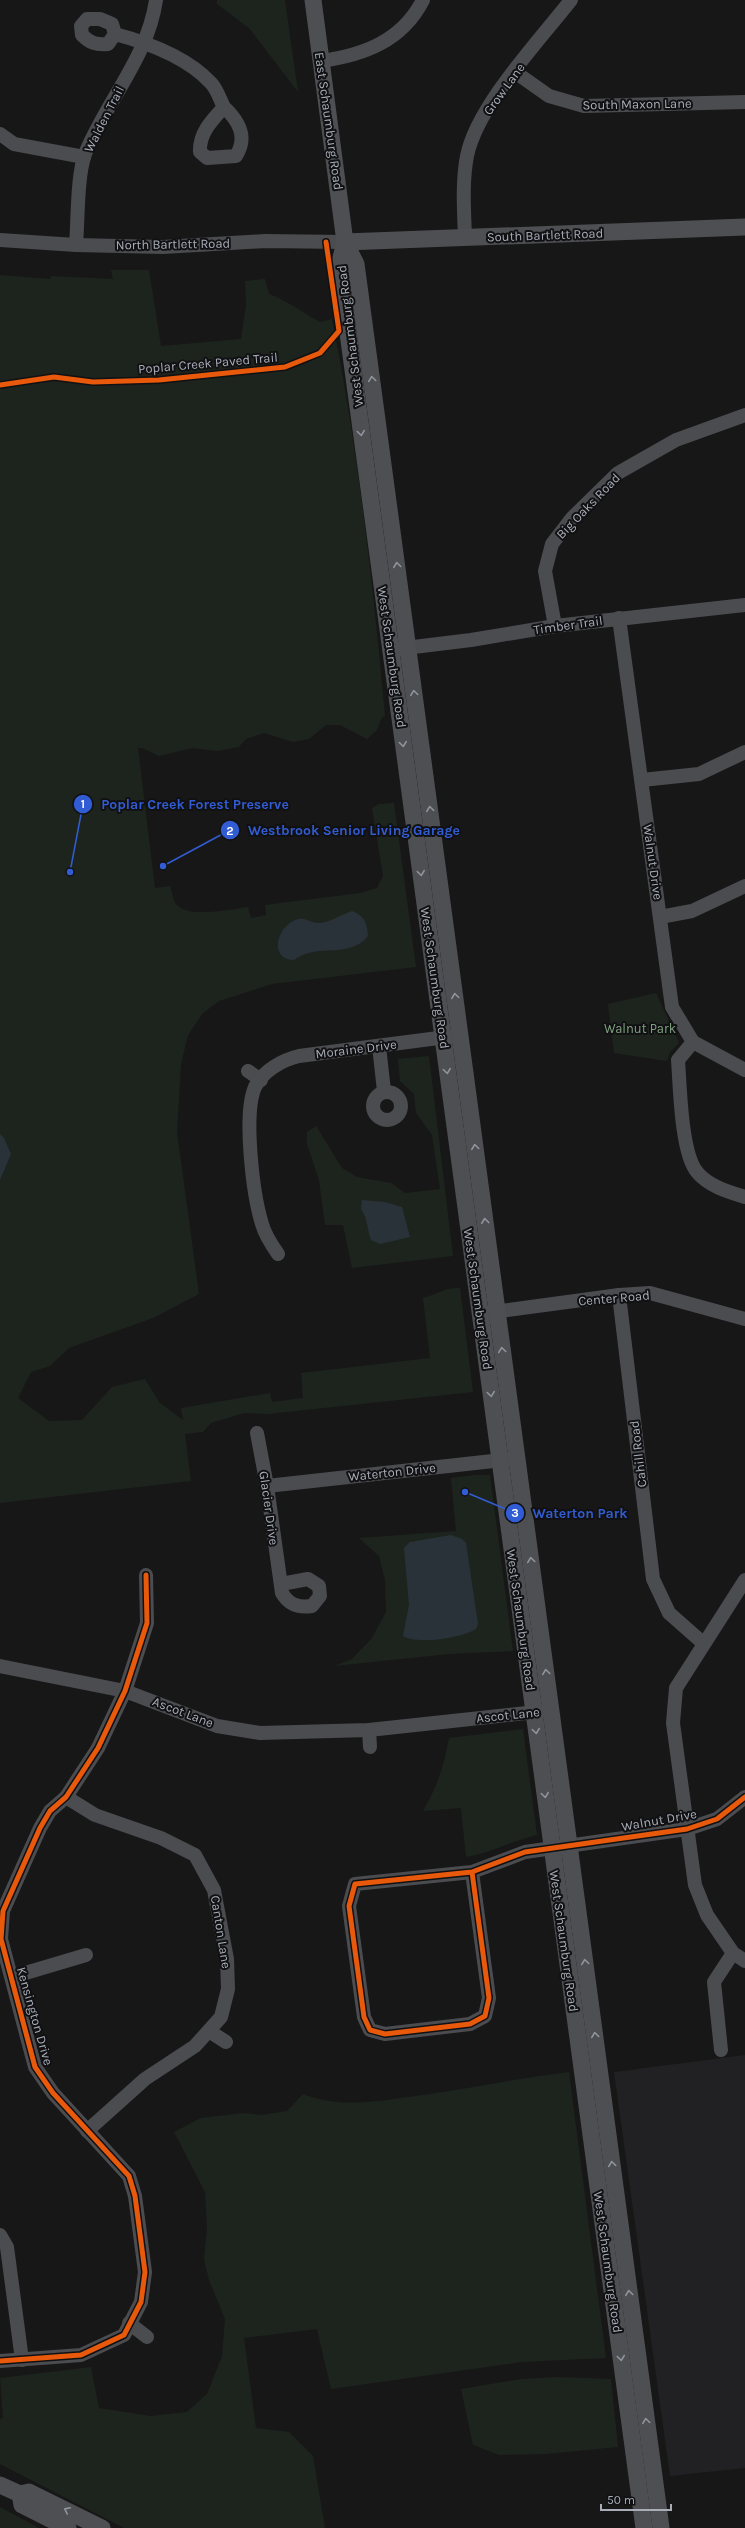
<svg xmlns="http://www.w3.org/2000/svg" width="745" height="2528" font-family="Karla,sans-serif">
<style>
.built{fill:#212123}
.green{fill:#1d241e}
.water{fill:#2a3239}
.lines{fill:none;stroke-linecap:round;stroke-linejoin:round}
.minor{stroke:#4b4c50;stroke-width:14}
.major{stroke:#4d4f52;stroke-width:17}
.cycleway-casing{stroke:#111113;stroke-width:8}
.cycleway{stroke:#e8590c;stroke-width:5}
.oneway{stroke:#91969e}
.labels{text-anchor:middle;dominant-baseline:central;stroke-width:4;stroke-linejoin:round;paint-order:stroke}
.street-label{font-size:13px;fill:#a8adb8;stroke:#111113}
.park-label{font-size:13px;fill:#7fa381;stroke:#111113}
.leader{fill:none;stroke:#325cd3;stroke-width:1.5}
.callout-dot{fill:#325cd3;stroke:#111113;stroke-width:1.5}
.mark-label{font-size:12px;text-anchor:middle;font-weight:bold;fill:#fff}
.callout-label{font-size:14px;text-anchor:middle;font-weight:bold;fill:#325cd3;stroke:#111113;stroke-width:4;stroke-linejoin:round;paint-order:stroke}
</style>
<rect width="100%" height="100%" fill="#171717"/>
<!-- built -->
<polygon class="built" points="745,2055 745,2468 670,2476 614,2072"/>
<!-- green -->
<g class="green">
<polygon points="217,0 285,0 298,92 249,28 217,4"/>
<path d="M111 270H149L161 346 241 339 246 305 245 281 265 279 269 294C288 301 303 313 320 322L332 319C358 449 373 584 385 716L382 717 377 730 367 739 340 725H326L309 739 293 742 264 733 246 739 239 747 217 751 192 748 159 756 142 748H138L155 888 170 886C172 892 173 899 176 904 187 919 232 909 248 907L251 918 266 915 265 905 360 893 377 888 383 876 372 808 379 804 394 803 416 967 272 984 219 1001 203 1013 188 1035 181 1064 177 1132 199 1294 153 1318 69 1348 50 1366 31 1372 18 1398 49 1421 82 1420 112 1387 145 1379 159 1402 183 1420 181 1408 270 1393 272 1402 303 1398 301 1373 430 1358 423 1298C437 1294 446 1287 460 1288L473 1392 268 1414 244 1413 211 1423 203 1432 185 1434 191 1481 0 1503V275L50 279 51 276 113 279Z"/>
<polygon points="656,993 679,1043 670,1052 667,1061 614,1053 608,1004"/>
<polygon points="429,1056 453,1256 352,1268 343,1225 325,1225 319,1180 307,1144 307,1132 316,1126 342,1168 357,1177 391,1183 405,1193 440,1189 432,1135 416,1113 414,1094 400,1081 398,1059"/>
<polygon points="474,1475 490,1475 513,1651 449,1654 334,1666 352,1659 372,1638 386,1612 385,1580 379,1556 359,1538 456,1531 451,1478"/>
<path d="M523 1729 537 1835C512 1841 491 1853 466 1857L461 1808 423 1811C437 1787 444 1766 449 1738Z"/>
<path d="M569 2072 606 2358 522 2362 331 2389 317 2329 244 2338 256 2428 289 2432 313 2456 325 2528H124L0 2464V2419L3 2418 0 2378 91 2367 99 2408 151 2416 187 2412 207 2394 222 2356 225 2319 209 2280 204 2259 207 2228 205 2192 174 2132 201 2118 243 2113 262 2115 287 2111 303 2094C340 2109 378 2101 416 2096 468 2089 518 2078 569 2072Z"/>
<polygon points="558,2377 611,2379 618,2447 546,2454 499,2455 473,2445 461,2389 521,2379"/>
<polygon points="0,2507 39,2528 0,2528"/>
</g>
<!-- water -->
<g class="water">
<path d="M352 911C365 916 367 923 368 936 349 960 317 942 294 960 267 959 278 923 299 919 304 918 311 922 317 923 330 923 340 915 352 911Z"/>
<polygon points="0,1134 4,1138 11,1154 0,1180"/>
<path d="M362 1200 385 1202 402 1207 410 1237 380 1244 371 1240C367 1229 368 1219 361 1209Z"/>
<path d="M451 1535 462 1539 466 1543 478 1624 476 1629C462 1638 418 1645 403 1636L409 1605 404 1548 410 1542Z"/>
</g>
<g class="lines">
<!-- minor -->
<g class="minor">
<path d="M115 34 108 44C96 45 90 43 82 35L81 26 87 19H100L112 24 115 34C149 43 187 57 211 83 217 89 220 100 224 107 212 120 199 133 200 152L207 158 236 156C248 137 239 121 224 107"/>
<path d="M321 61C364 55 402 41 423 0"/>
<polyline points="515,72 549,96 584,106 745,102"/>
<polyline points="0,134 14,144 84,157"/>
<path d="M465 237C464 210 462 182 467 156 477 106 539 41 571 0"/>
<polyline points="0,240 76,245 163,247 265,241 345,242"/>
<path d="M76 245C78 221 77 176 85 154 106 102 148 57 156 0"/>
<polyline points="619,618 672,1007 693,1042 745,1070"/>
<polyline points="555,626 545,571 552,544 572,518 618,473 676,440 745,415"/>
<polyline points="397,649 471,640 555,626 745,605"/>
<polyline points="642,780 699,774 745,752"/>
<polyline points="660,917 692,911 745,886"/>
<path d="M693 1042 678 1060C680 1086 681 1153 697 1172 708 1186 729 1192 745 1197"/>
<polyline points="379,1046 384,1091"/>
<polyline points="248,1071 261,1080"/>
<circle cx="387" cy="1106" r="14"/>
<path d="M278 1254C271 1244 265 1235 262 1224 253 1195 243 1114 255 1087 263 1071 282 1060 299 1056L454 1036"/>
<polyline points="619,1295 653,1579 669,1613 703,1643"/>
<polyline points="486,1313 619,1295 650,1293 745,1319"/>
<path d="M257 1433 267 1486 282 1593C289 1605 299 1608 312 1606L320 1596 319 1586 308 1579 281 1584"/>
<polyline points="267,1486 511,1459"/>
<polyline points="745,1580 676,1688 673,1723 695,1885 707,1915 733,1953 745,1961"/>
<polyline points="0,1666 125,1691 217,1726 260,1733 369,1730 545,1711"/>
<polyline points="369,1730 370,1747"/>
<polyline points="66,1797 95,1815 161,1838 195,1855 214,1890 227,1959 228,1989 221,2017 195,2046 145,2079 87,2131"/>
<polyline points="472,1872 489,1998 485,2016 470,2024 385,2034 370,2030 364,2017 349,1906 355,1884 472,1872 525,1852 687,1829 717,1819 745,1797"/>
<polyline points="12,1977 86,1955"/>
<polyline points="209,2031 226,2042"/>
<polyline points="721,2050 714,1982 733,1953"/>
<polyline points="0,2235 7,2247 22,2360"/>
<polyline points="129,2323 147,2337"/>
<polyline points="0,2361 81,2355 124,2335 141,2302 145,2272 135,2196 129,2176 53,2093 35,2067 1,1939 3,1911 40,1828 50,1811 66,1797 98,1748 125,1691 147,1623 146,1575"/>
</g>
<!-- major -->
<g class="major">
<polyline points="313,0 345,242 356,264 661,2528"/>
<polyline points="345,242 339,266 644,2528"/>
<polyline points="345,242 745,227"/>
<polyline points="0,2485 20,2494 29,2492 102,2528"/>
<polyline points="20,2494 22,2505 68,2528"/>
</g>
<!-- cycleway casing -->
<g class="cycleway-casing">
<g id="cycleway">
<polyline points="0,385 54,377 93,382 159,380 285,367 320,353 339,331 326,242"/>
<polyline points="472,1872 489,1998 485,2016 470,2024 385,2034 370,2030 364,2017 349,1906 355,1884 472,1872 525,1852 687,1829 717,1819 745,1797"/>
<polyline points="0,2361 81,2355 124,2335 141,2302 145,2272 135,2196 129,2176 53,2093 35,2067 1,1939 3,1911 40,1828 50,1811 66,1797 98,1748 125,1691 147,1623 146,1575"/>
</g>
</g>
<!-- cycleway -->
<use href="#cycleway" class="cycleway"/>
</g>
<!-- one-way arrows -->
<defs><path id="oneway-chevron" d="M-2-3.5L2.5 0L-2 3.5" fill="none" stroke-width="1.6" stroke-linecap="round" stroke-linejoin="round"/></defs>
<g class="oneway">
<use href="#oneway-chevron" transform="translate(372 379) rotate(-98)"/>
<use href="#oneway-chevron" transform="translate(361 433) rotate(82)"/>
<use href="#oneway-chevron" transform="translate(397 565) rotate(-98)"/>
<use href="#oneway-chevron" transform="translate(414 693) rotate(-98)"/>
<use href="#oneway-chevron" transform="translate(403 744) rotate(82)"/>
<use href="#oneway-chevron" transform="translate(430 809) rotate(-98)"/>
<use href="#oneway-chevron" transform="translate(421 873) rotate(82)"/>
<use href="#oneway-chevron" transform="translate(455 996) rotate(-98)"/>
<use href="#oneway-chevron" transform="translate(447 1071) rotate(82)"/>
<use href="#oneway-chevron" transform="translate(475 1147) rotate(-98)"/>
<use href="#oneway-chevron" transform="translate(485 1221) rotate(-97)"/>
<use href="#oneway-chevron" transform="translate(502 1350) rotate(-98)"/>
<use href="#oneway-chevron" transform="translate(491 1394) rotate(82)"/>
<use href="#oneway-chevron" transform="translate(531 1560) rotate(-98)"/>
<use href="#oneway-chevron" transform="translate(546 1672) rotate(-98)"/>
<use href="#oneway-chevron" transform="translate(536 1731) rotate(82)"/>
<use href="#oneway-chevron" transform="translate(545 1795) rotate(82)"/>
<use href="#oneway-chevron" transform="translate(585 1962) rotate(-98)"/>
<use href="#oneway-chevron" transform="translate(595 2035) rotate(-98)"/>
<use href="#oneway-chevron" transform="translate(612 2164) rotate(-98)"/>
<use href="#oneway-chevron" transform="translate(629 2293) rotate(-98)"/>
<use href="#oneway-chevron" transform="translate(621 2358) rotate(82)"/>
<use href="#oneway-chevron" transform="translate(646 2421) rotate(-98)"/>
<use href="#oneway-chevron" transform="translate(67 2510) rotate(-154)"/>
</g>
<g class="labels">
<!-- street labels -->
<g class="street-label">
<text transform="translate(504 89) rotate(-54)">Grow Lane</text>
<text transform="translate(637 104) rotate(-1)">South Maxon Lane</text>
<text transform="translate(104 119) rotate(-63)">Walden Trail</text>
<text transform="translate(329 121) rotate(82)">East Schaumburg Road</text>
<text transform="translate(545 235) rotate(-2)">South Bartlett Road</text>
<text transform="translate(173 244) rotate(-1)">North Bartlett Road</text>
<text transform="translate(350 336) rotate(-97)">West Schaumburg Road</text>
<text transform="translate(208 363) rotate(-5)">Poplar Creek Paved Trail</text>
<text transform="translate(588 506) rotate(-46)">Big Oaks Road</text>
<text transform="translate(568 625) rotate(-8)">Timber Trail</text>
<text transform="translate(392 657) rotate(82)">West Schaumburg Road</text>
<text transform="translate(653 862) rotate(82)">Walnut Drive</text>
<text transform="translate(435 978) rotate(82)">West Schaumburg Road</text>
<text transform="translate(356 1049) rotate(-7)">Moraine Drive</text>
<text transform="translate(614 1298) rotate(-5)">Center Road</text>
<text transform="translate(478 1299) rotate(82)">West Schaumburg Road</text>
<text transform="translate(638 1454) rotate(-97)">Cahill Road</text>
<text transform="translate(392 1472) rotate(-6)">Waterton Drive</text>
<text transform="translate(269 1508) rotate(82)">Glacier Drive</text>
<text transform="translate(521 1620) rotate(82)">West Schaumburg Road</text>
<text transform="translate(183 1712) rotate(21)">Ascot Lane</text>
<text transform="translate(508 1715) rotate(-6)">Ascot Lane</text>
<text transform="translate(659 1820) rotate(-10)">Walnut Drive</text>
<text transform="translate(221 1932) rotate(81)">Canton Lane</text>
<text transform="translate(564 1941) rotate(82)">West Schaumburg Road</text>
<text transform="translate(35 2016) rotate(74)">Kensington Drive</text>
<text transform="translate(608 2262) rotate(82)">West Schaumburg Road</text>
</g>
<!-- park labels -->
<g class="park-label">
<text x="640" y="1028">Walnut Park</text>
</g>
</g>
<!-- callouts -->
<path class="leader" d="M70 872L83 804M163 866L230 830M465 1492L515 1513"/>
<g class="callout-dot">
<circle cx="70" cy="872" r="4"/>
<circle cx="163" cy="866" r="4"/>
<circle cx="465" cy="1492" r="4"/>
<circle cx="83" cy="804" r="10"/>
<circle cx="230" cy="830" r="10"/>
<circle cx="515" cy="1513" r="10"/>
</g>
<g class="mark-label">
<text x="83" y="808">1</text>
<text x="230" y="835">2</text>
<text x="515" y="1517">3</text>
</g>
<g class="callout-label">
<text x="195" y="809">Poplar Creek Forest Preserve</text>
<text x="354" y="835">Westbrook Senior Living Garage</text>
<text x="580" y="1518">Waterton Park</text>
</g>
<!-- scale -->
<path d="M601 2504v6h70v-6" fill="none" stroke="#a8adb8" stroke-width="2"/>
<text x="607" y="2504" font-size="12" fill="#a8adb8" stroke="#111113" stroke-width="3" paint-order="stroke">50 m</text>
</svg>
